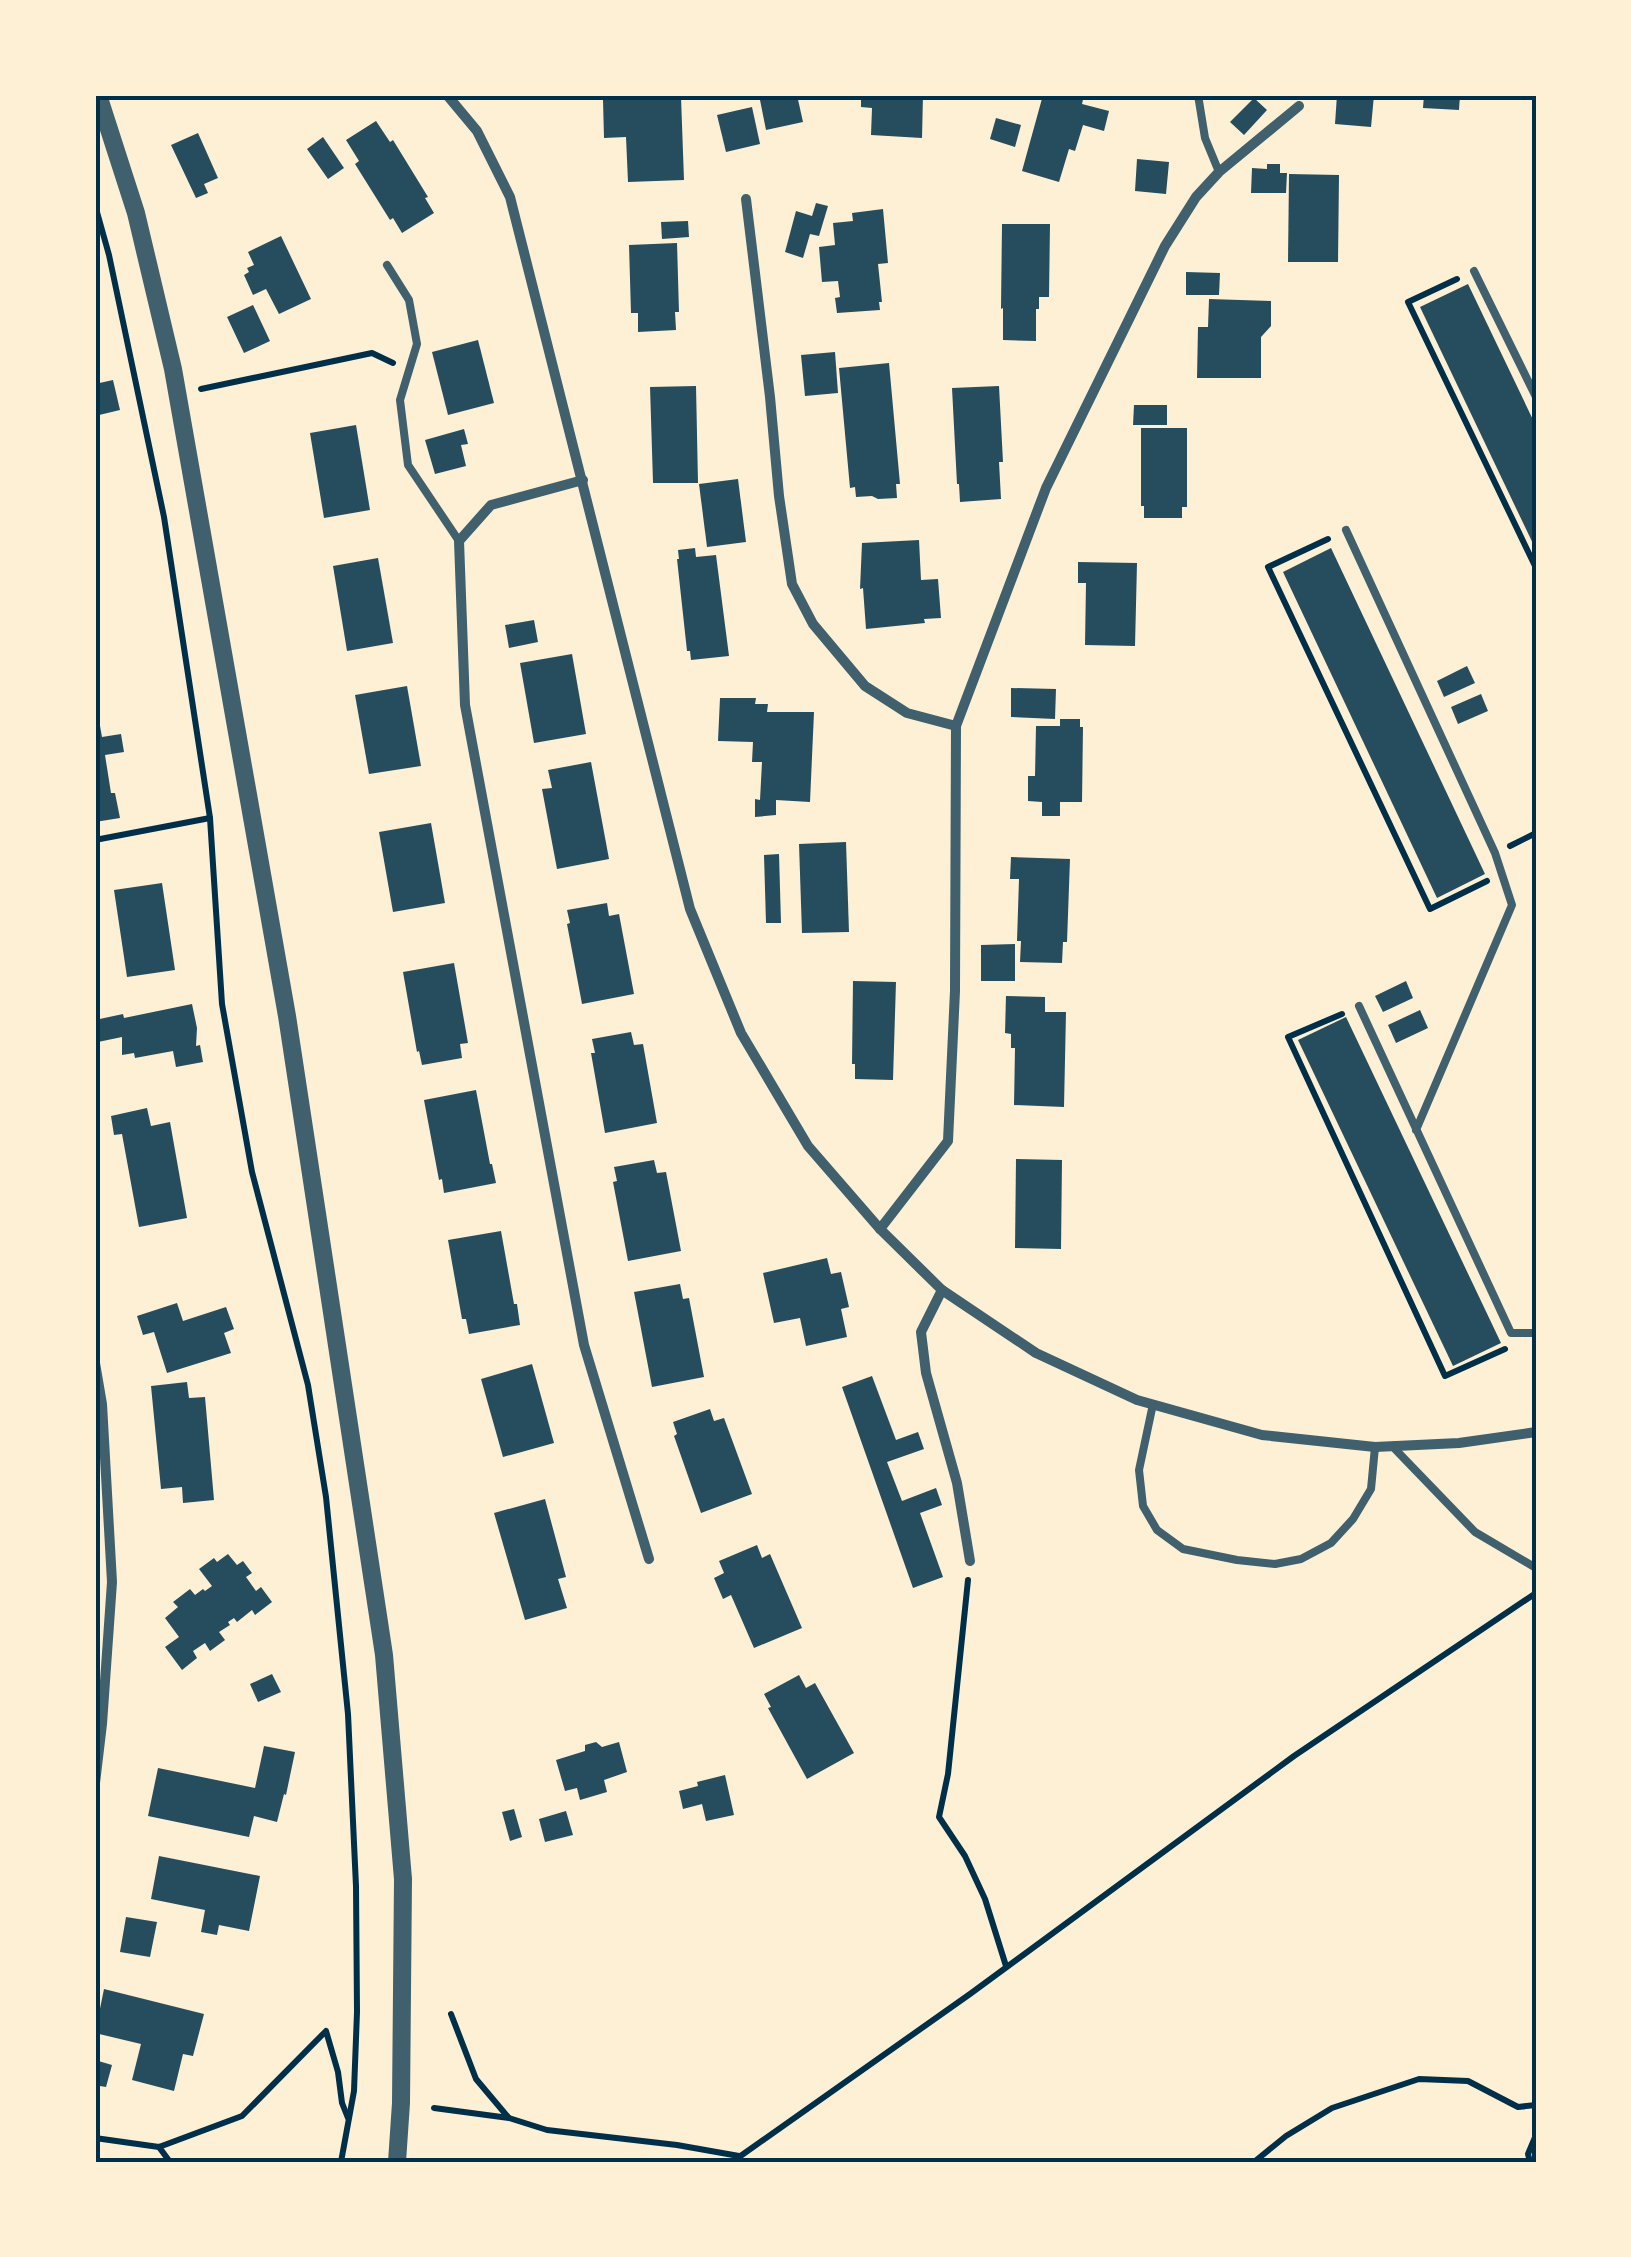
<svg xmlns="http://www.w3.org/2000/svg" width="1631" height="2257" font-family="'Zilla Slab',serif">
<style>
.building{fill:#264d5e}
.lines{fill:none;stroke-linecap:round;stroke-linejoin:round}
.path{stroke:#003049;stroke-width:6}
.service{stroke:#3f606c;stroke-width:8}
.minor{stroke:#3f606c;stroke-width:10}
.tertiary{stroke:#3f606c;stroke-width:18}
.neatline{fill:none;stroke:#003049;stroke-width:4}
</style>
<rect width="100%" height="100%" fill="#fdf0d5"/>
<!-- building -->
<g class="building">
<polygon points="759,95 797,95 803,122 766,130"/>
<polygon points="861,95 923,95 922,138 871,135 872,108 861,107"/>
<polygon points="1043,95 1084,95 1082,104 1109,111 1104,131 1083,125 1075,151 1069,149 1059,182 1022,171"/>
<polygon points="1337,95 1374,95 1371,127 1335,124"/>
<polygon points="1424,95 1460,95 1459,110 1423,108"/>
<polygon points="681,97 684,180 628,182 626,137 604,138 603,100"/>
<polygon points="1254,98 1267,110 1244,135 1230,122"/>
<polygon points="752,107 760,144 726,152 717,115"/>
<polygon points="996,118 1021,125 1015,147 990,139"/>
<polygon points="376,121 390,142 393,140 428,197 425,198 434,213 402,233 393,218 390,220 355,164 359,161 346,140"/>
<polygon points="198,133 218,178 204,184 208,193 196,198 171,145"/>
<polygon points="323,137 344,168 328,179 307,149"/>
<polygon points="1137,159 1169,162 1166,194 1135,191"/>
<polygon points="1267,164 1280,164 1280,173 1287,173 1286,193 1251,193 1252,168 1267,169"/>
<polygon points="1289,174 1339,175 1338,262 1288,262"/>
<polygon points="816,203 828,206 819,236 810,234 803,258 785,252 796,211 812,216"/>
<polygon points="883,209 888,263 878,264 882,302 879,302 880,310 837,313 835,298 840,297 838,281 822,282 819,247 835,245 833,223 853,221 852,213"/>
<polygon points="688,221 689,237 662,239 661,222"/>
<polygon points="1002,224 1050,224 1049,297 1039,297 1039,309 1036,309 1036,341 1003,340 1003,308 1001,309"/>
<polygon points="281,236 311,299 279,314 266,289 253,295 244,275 249,272 247,268 254,265 248,252"/>
<polygon points="677,243 679,312 675,312 676,330 638,332 638,313 631,313 629,245"/>
<polygon points="1186,272 1220,273 1219,295 1186,295"/>
<polygon points="1468,284 1536,426 1536,550 1420,307"/>
<polygon points="1209,299 1271,301 1271,326 1261,337 1261,378 1197,378 1198,327 1208,327"/>
<polygon points="253,305 270,341 244,353 227,317"/>
<polygon points="478,340 494,403 448,415 432,352"/>
<polygon points="835,352 838,393 805,396 801,355"/>
<polygon points="889,363 900,484 896,484 897,498 878,499 872,496 856,497 855,487 850,488 839,368"/>
<polygon points="113,380 120,410 95,416 95,384"/>
<polygon points="696,386 698,483 653,483 650,387"/>
<polygon points="999,386 1003,462 999,462 1001,499 960,502 959,484 957,484 952,388"/>
<polygon points="1134,405 1167,405 1167,425 1133,425"/>
<polygon points="356,425 370,510 324,518 310,433"/>
<polygon points="1141,428 1187,428 1187,507 1182,507 1182,518 1144,518 1144,506 1141,506"/>
<polygon points="464,429 468,444 461,445 466,466 435,474 425,440"/>
<polygon points="738,479 746,542 707,547 699,484"/>
<polygon points="919,540 921,580 938,579 941,618 924,619 925,623 866,629 863,588 860,589 862,543"/>
<polygon points="695,548 696,557 716,555 729,656 691,660 690,651 687,651 677,559 679,559 678,550"/>
<polygon points="1331,548 1485,874 1437,898 1283,572"/>
<polygon points="378,558 393,643 347,651 333,566"/>
<polygon points="1078,562 1137,563 1135,646 1085,645 1086,583 1078,583"/>
<polygon points="534,620 538,642 509,648 505,625"/>
<polygon points="572,654 586,734 534,743 520,663"/>
<polygon points="1467,666 1475,683 1444,697 1437,681"/>
<polygon points="407,686 421,766 369,774 355,695"/>
<polygon points="1011,688 1056,689 1055,719 1011,717"/>
<polygon points="1481,694 1488,711 1458,724 1451,707"/>
<polygon points="720,698 756,698 755,704 768,704 767,712 814,712 810,802 776,800 776,815 755,817 755,799 760,800 762,762 752,762 753,742 718,741"/>
<polygon points="95,709 97,709 102,737 121,734 124,752 105,755 111,793 115,793 120,818 95,822"/>
<polygon points="1060,719 1080,719 1080,727 1083,727 1082,802 1060,802 1060,816 1042,816 1042,802 1028,801 1028,776 1035,776 1036,726 1060,726"/>
<polygon points="591,762 609,859 557,869 542,789 552,788 548,770"/>
<polygon points="431,823 445,903 393,912 379,832"/>
<polygon points="846,842 849,932 802,933 799,844"/>
<polygon points="779,854 781,923 766,923 764,855"/>
<polygon points="1011,857 1070,859 1067,942 1063,942 1062,963 1020,962 1021,941 1017,941 1019,879 1010,879"/>
<polygon points="162,883 175,970 127,977 114,890"/>
<polygon points="607,903 609,916 619,914 634,994 582,1004 567,924 570,923 567,910"/>
<polygon points="1015,944 1015,981 981,981 981,945"/>
<polygon points="454,963 468,1043 460,1044 462,1058 422,1065 419,1051 417,1052 403,972"/>
<polygon points="853,981 896,982 893,1080 855,1079 855,1064 852,1064"/>
<polygon points="1406,981 1413,998 1383,1012 1375,996"/>
<polygon points="1006,996 1045,997 1045,1012 1066,1012 1064,1107 1014,1105 1015,1048 1011,1048 1011,1034 1005,1033"/>
<polygon points="192,1004 197,1028 196,1046 200,1045 203,1062 176,1067 173,1051 135,1058 134,1053 122,1055 122,1037 98,1042 95,1020 123,1014 124,1018"/>
<polygon points="1420,1010 1428,1028 1396,1043 1388,1025"/>
<polygon points="1346,1017 1501,1343 1453,1366 1298,1040"/>
<polygon points="631,1032 634,1045 643,1044 657,1123 605,1133 591,1053 595,1053 592,1039"/>
<polygon points="476,1090 490,1164 492,1164 496,1183 444,1193 442,1179 439,1180 424,1100"/>
<polygon points="147,1108 151,1126 170,1122 187,1218 139,1227 122,1134 114,1135 111,1116"/>
<polygon points="1016,1159 1062,1160 1061,1249 1015,1248"/>
<polygon points="654,1160 657,1173 666,1172 681,1251 628,1261 613,1182 617,1181 614,1167"/>
<polygon points="501,1231 514,1304 517,1304 520,1325 469,1334 466,1319 462,1319 448,1240"/>
<polygon points="827,1258 831,1274 841,1272 849,1307 841,1309 847,1337 806,1346 800,1318 774,1323 763,1273"/>
<polygon points="680,1284 683,1299 689,1298 704,1377 652,1387 634,1292"/>
<polygon points="177,1303 183,1321 226,1307 234,1329 224,1333 231,1353 167,1373 154,1332 143,1335 137,1316"/>
<polygon points="532,1364 554,1443 503,1457 481,1379"/>
<polygon points="872,1376 896,1440 918,1432 924,1449 887,1462 902,1501 936,1488 942,1505 920,1513 943,1577 913,1588 842,1387"/>
<polygon points="187,1382 189,1398 205,1397 214,1500 183,1503 182,1487 161,1489 151,1386"/>
<polygon points="710,1409 714,1421 724,1418 752,1494 701,1513 674,1436 677,1434 673,1422"/>
<polygon points="545,1499 566,1577 558,1579 567,1608 525,1620 494,1513"/>
<polygon points="757,1545 762,1558 770,1554 802,1628 754,1648 731,1595 723,1599 714,1578 724,1573 719,1561"/>
<polygon points="228,1554 237,1565 243,1561 252,1573 246,1577 256,1591 261,1587 272,1602 255,1615 252,1610 237,1622 234,1618 228,1622 230,1625 219,1632 225,1640 210,1651 205,1643 193,1651 197,1658 182,1670 165,1647 179,1637 165,1618 178,1607 173,1602 190,1589 195,1595 203,1589 205,1591 212,1586 199,1569 214,1558 217,1562"/>
<polygon points="272,1674 281,1692 258,1702 250,1684"/>
<polygon points="799,1675 806,1688 815,1683 854,1753 807,1779 768,1708 771,1707 764,1694"/>
<polygon points="596,1742 602,1747 619,1742 627,1772 604,1780 607,1792 580,1800 577,1788 565,1791 556,1760 585,1751 585,1745"/>
<polygon points="264,1746 295,1752 286,1795 284,1794 277,1822 254,1816 249,1837 148,1816 158,1768 255,1788"/>
<polygon points="725,1775 734,1815 706,1821 702,1804 683,1809 679,1791 698,1786 697,1782"/>
<polygon points="514,1809 522,1837 510,1841 502,1812"/>
<polygon points="566,1811 573,1835 545,1842 539,1819"/>
<polygon points="159,1856 260,1876 249,1931 219,1925 217,1935 201,1932 205,1910 151,1899"/>
<polygon points="126,1917 157,1922 150,1957 120,1952"/>
<polygon points="104,1989 204,2014 193,2056 183,2054 174,2091 132,2080 141,2044 95,2033"/>
<polygon points="95,2060 112,2065 106,2087 100,2086 96,2099"/>
</g>
<g class="lines">
<!-- path -->
<g class="path">
<polyline points="95,205 109,255 164,517 210,818 222,1004 252,1172 308,1385 326,1497 348,1714 356,1886 357,2012 354,2091 341,2162"/>
<polyline points="1457,279 1408,302 1536,568"/>
<polyline points="201,389 372,353 393,363"/>
<polyline points="1328,539 1268,567 1430,909 1487,881"/>
<polyline points="95,840 210,818"/>
<polyline points="1510,846 1536,833"/>
<polyline points="1342,1014 1288,1037 1445,1376 1505,1349"/>
<polyline points="968,1580 948,1774 939,1817 965,1856 985,1899 1006,1966"/>
<polyline points="451,2014 476,2079 508,2117"/>
<polyline points="434,2108 509,2118 547,2130 677,2145 739,2156"/>
<polyline points="95,2138 159,2147 242,2116 326,2031 338,2072 342,2103 348,2118"/>
<polyline points="159,2147 170,2162"/>
<polyline points="732,2162 970,1994 1294,1756 1536,1593"/>
<polyline points="1254,2162 1286,2136 1332,2108 1419,2079 1468,2081 1518,2107 1536,2105"/>
<polyline points="1530,2162 1528,2154 1536,2135"/>
</g>
<!-- service -->
<g class="service">
<polyline points="1198,95 1205,138 1219,172"/>
<polyline points="387,265 409,300 417,344 400,400 408,465 459,541"/>
<polyline points="1474,271 1536,397"/>
<polyline points="1346,530 1495,853 1512,905 1416,1130"/>
<polyline points="1359,1006 1511,1333 1536,1333"/>
<polyline points="1153,1404 1139,1470 1143,1506 1157,1530 1183,1549 1237,1560 1275,1564 1301,1559 1331,1543 1353,1519 1371,1489 1375,1447"/>
<polyline points="1393,1447 1475,1532 1536,1568"/>
</g>
<!-- minor -->
<g class="minor">
<polyline points="447,95 477,131 510,197 690,909 741,1033 808,1146 880,1229 942,1290 1036,1353 1137,1400 1262,1435 1375,1447 1459,1443 1536,1432"/>
<polyline points="746,199 770,397 779,496 792,584 813,624 865,686 907,713 956,726"/>
<polyline points="583,480 491,505 459,541 465,705 584,1345 649,1559"/>
<polyline points="880,1229 948,1141 955,991 956,726 1046,488 1165,246 1196,197 1219,172 1299,106"/>
<polyline points="942,1290 921,1332 926,1373 957,1483 970,1561"/>
<polyline points="95,1363 102,1404 112,1582 102,1724 95,1783"/>
</g>
<!-- tertiary -->
<polyline class="tertiary" points="98,95 136,213 173,369 287,1016 384,1655 403,1879 401,2103 397,2162"/>
</g>
<!-- border -->
<rect width="1631" height="2257" fill="none" stroke="#fdf0d5" stroke-width="195"/>
<rect x="98" y="98" width="1436" height="2062" class="neatline"/>
</svg>
